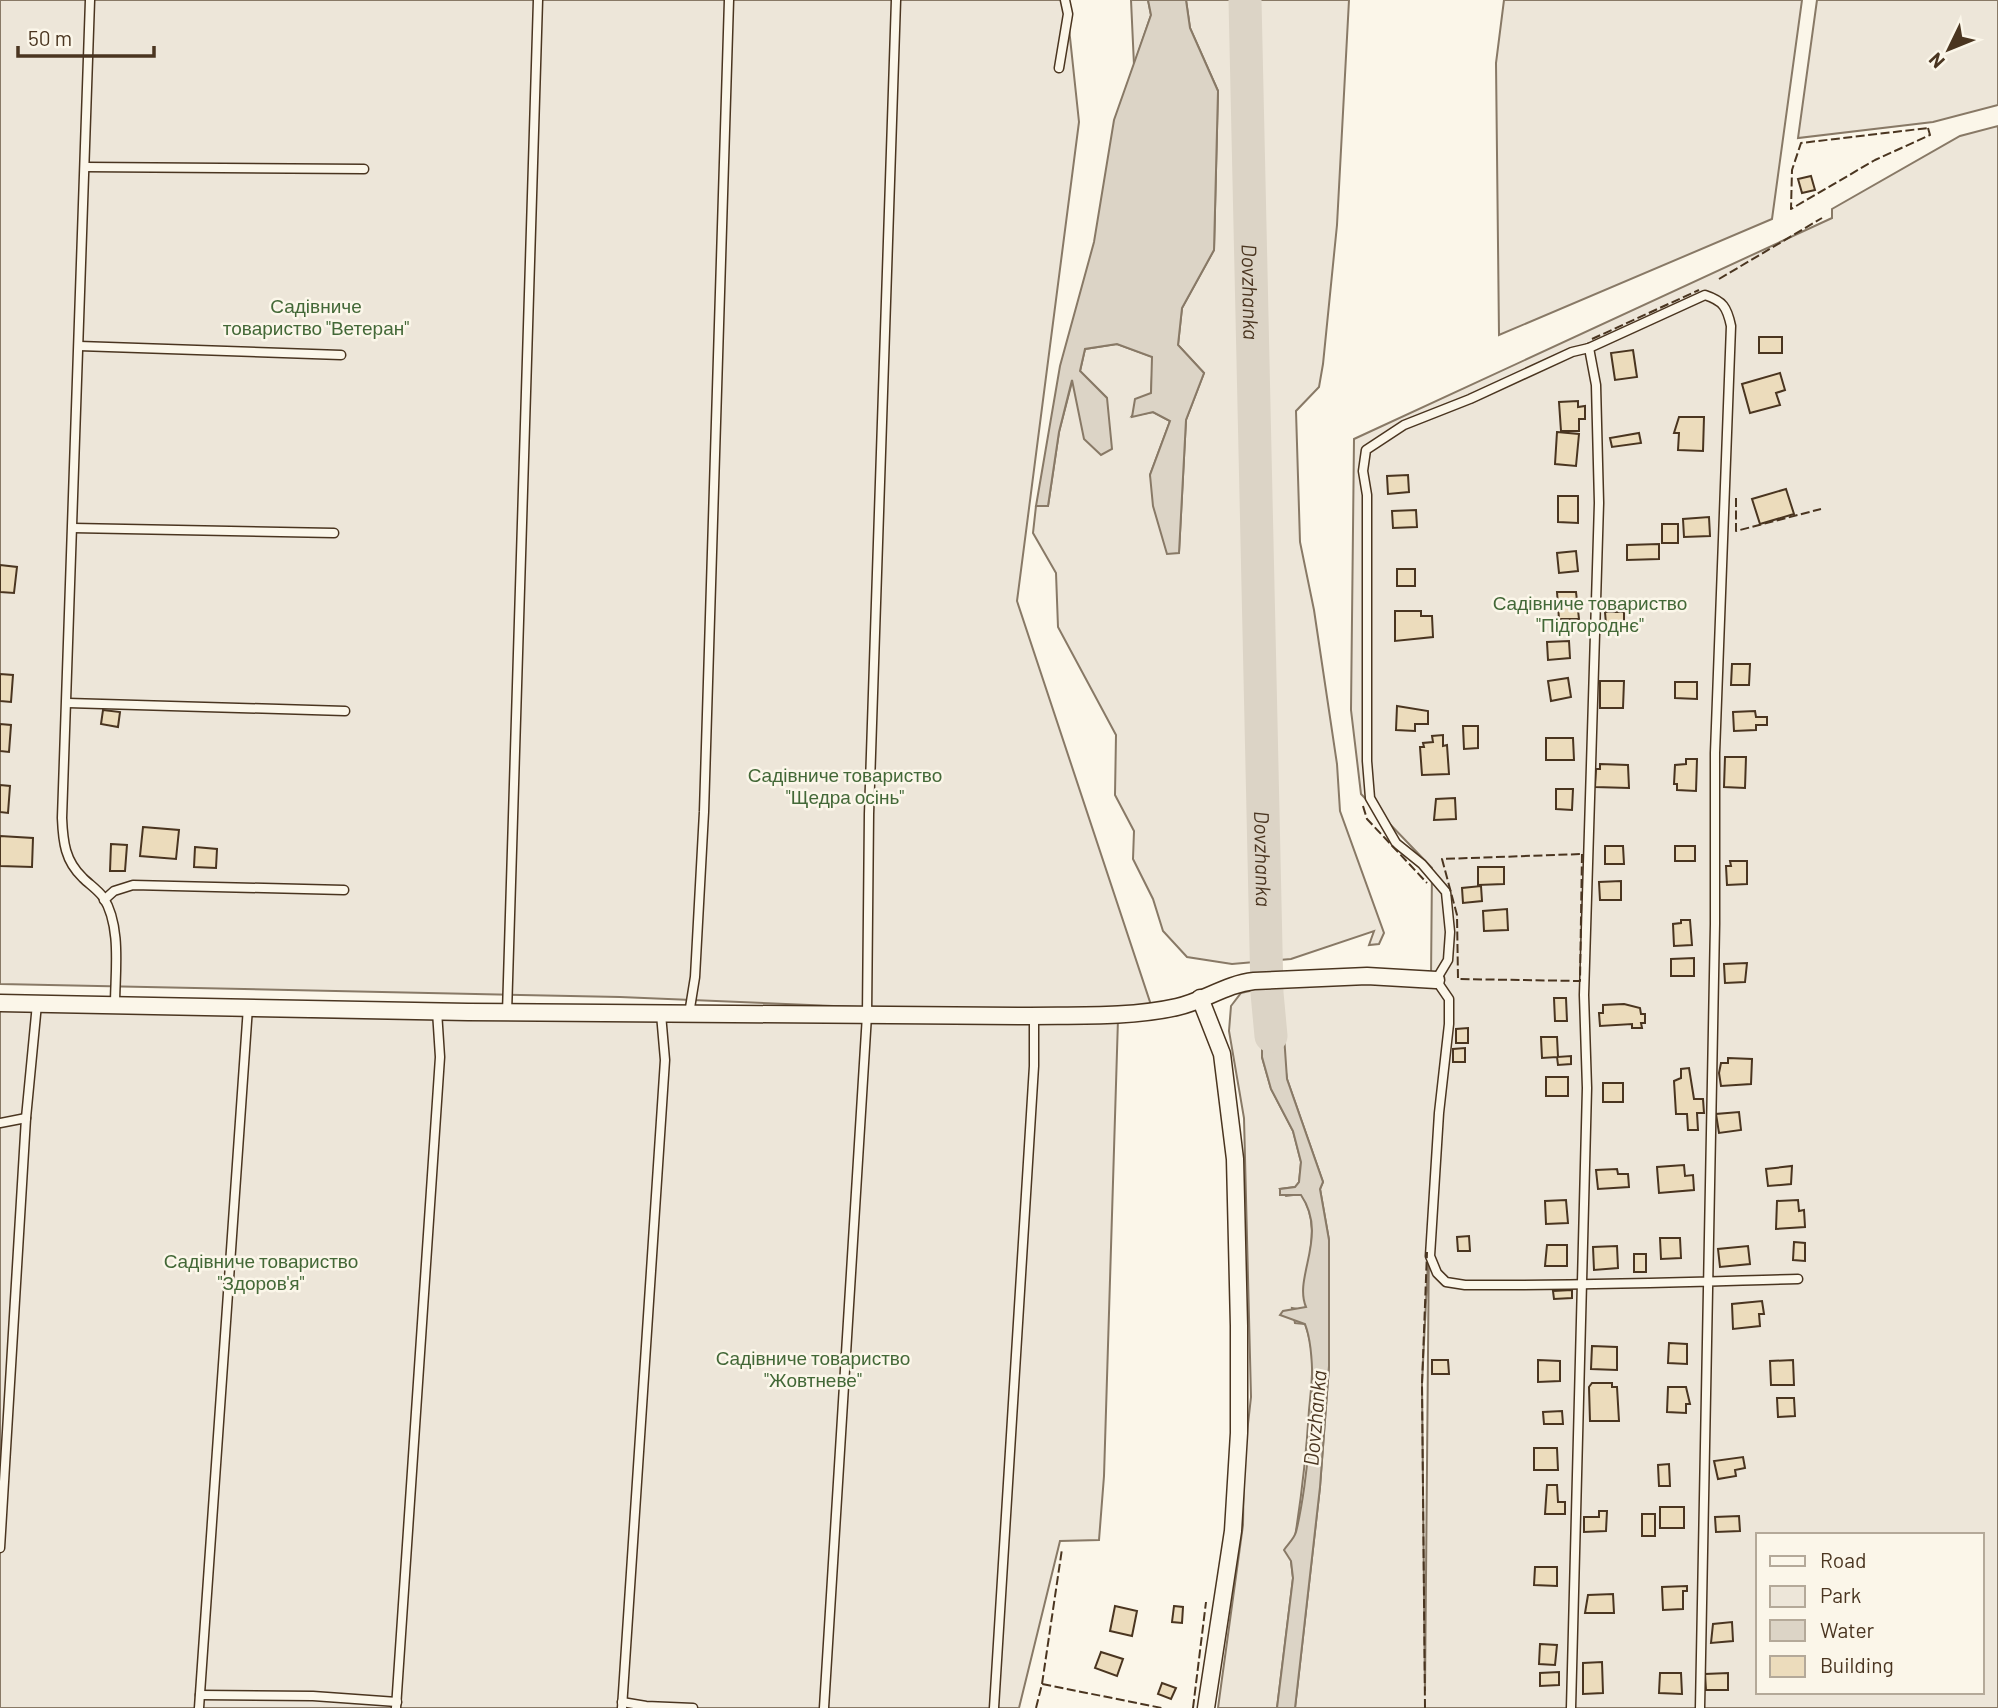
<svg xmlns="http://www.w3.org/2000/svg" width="1998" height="1708" font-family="Barlow,sans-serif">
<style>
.green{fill:#ede6d9;stroke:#887966;stroke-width:2;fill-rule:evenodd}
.water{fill:#dcd4c6;stroke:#887966;stroke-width:2}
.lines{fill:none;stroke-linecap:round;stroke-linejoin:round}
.river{stroke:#dcd4c6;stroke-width:33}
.building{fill:#ecdcbc;stroke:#4a3520;stroke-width:2}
.service-casing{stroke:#4a3520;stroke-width:11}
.minor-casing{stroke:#4a3520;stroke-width:19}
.service{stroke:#fbf6e9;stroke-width:8}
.minor{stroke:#fbf6e9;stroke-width:16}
.fence{stroke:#4a3520;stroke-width:2;stroke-dasharray:9 3.5;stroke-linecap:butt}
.labels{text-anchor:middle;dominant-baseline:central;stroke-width:5;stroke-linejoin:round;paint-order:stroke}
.park-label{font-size:19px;fill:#436837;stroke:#fbf6e9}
.water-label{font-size:21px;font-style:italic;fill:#4a3520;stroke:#fbf6e9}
</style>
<rect width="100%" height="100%" fill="#fbf6e9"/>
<!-- green -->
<g class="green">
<polygon points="0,0 1066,0 1079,122 1017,601 1151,1005 1070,1016 620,997 0,984"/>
<polygon points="1131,0 1148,0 1151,15 1134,65"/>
<polygon points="1186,0 1349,0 1337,225 1323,364 1319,387 1296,411 1300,542 1314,610 1337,764 1340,811 1384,933 1379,944 1369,945 1374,931 1291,959 1232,964 1187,957 1163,931 1153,899 1133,859 1134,831 1115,795 1116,735 1058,627 1056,573 1033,533 1036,506 1048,506 1059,432 1073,378 1107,398 1080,371 1085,349 1117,344 1153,357 1151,394 1132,416 1153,412 1170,421 1150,475 1179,552 1186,420 1204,373 1178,345 1182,308 1214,250 1218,91 1190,28"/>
<polygon points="1504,0 1802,0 1772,219 1499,335 1496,63"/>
<polygon points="1817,0 1998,0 1998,105 1933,122 1798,138"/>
<path d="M1998 126V1708H1295L1320 1487 1329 1366V1240L1320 1189 1323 1182 1287 1079 1274 992 1279 980 1431 979 1432 868 1361 794 1351 710 1354 439 1832 218V209L1960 136ZM1429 1241 1425 1690V1691L1422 1384ZM1758 1535H1982V1692H1758Z"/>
<path d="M1254 990 1267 993 1262 998V1057L1271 1089 1293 1131 1301 1162 1299 1182 1295 1187 1280 1189 1286 1196 1301 1194C1325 1230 1301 1269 1306 1307L1303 1310 1292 1308 1295 1323 1305 1324C1316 1353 1312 1380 1309 1410 1306 1460 1300 1510 1291 1561L1293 1578 1277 1708H1218L1243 1525 1244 1460 1251 1397 1244 1118 1229 1031 1231 1006 1241 993Z"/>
<polygon points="0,1006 1118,1019 1104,1476 1099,1540 1060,1541 1019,1708 0,1708"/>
</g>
<!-- water -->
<g class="water">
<polygon points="1148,0 1186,0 1190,28 1218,91 1214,250 1182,308 1178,345 1204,373 1186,420 1179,553 1167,554 1153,506 1150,475 1170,421 1153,412 1132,417 1135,399 1151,393 1152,357 1117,344 1085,349 1080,371 1107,398 1112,449 1101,455 1084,439 1072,380 1059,432 1048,506 1036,506 1060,366 1094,242 1114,120 1151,15"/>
<path d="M1262 992H1274L1282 1006 1287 1079 1323 1182 1320 1189 1329 1240V1366L1320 1487 1295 1708H1277L1293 1578 1291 1561 1284 1550C1287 1545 1294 1539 1296 1532 1307 1488 1321 1365 1305 1324L1280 1315 1283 1311 1306 1307C1293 1277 1329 1236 1301 1195H1280V1189L1295 1187 1299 1182 1301 1162 1293 1131 1271 1089 1262 1057Z"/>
</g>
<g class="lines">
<!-- river -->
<path class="river" id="s1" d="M1245 0 1267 993 1271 1036"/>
</g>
<!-- building -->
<g class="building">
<polygon points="1811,176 1815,190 1802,193 1798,179"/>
<rect x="1759" y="337" width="23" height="16"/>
<polygon points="1633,350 1637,377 1615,380 1611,353"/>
<polygon points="1780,373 1785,390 1776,393 1780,405 1750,413 1742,384"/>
<polygon points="1578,401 1578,407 1585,406 1585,419 1579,419 1579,431 1561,431 1559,402"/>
<polygon points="1679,417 1704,417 1703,451 1678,450 1679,433 1674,433"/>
<polygon points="1557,432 1579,434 1576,466 1555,464"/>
<polygon points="1639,433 1641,443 1612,447 1610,438"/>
<polygon points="1408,475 1409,492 1388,494 1387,476"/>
<polygon points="1786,489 1794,514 1760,524 1752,499"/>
<polygon points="1558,496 1578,496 1578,523 1558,522"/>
<polygon points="1416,510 1417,527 1393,528 1392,511"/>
<polygon points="1709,517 1710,536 1684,537 1683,519"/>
<rect x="1662" y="524" width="16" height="19"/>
<polygon points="1659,544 1659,559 1627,560 1627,545"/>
<polygon points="1576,551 1578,571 1559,573 1557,553"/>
<polygon points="0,565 17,567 14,593 0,592"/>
<rect x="1397" y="569" width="18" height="17"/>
<polygon points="1557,592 1576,592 1579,619 1559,619"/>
<polygon points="1395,611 1421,611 1421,616 1432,616 1433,637 1395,641"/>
<polygon points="1605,612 1624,612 1624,624 1606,624"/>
<polygon points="1569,641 1570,658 1548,660 1547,642"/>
<polygon points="1732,664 1750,664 1749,685 1731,685"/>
<polygon points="0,674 13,675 11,702 0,701"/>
<polygon points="1568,678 1571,697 1551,701 1548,681"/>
<polygon points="1600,681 1624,681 1623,708 1600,708"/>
<polygon points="1675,682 1697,682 1697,699 1675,698"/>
<polygon points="1397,706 1428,711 1428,724 1415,724 1415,731 1396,730"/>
<polygon points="103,710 120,712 118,727 101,724"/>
<polygon points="1755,711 1756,717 1767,717 1767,725 1756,725 1756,730 1734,731 1733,712"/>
<polygon points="0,724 11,725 9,752 0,751"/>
<polygon points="1463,726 1478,726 1478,748 1464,749"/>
<polygon points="1443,735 1443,746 1447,745 1449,774 1422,775 1420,747 1424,747 1423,743 1433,742 1432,736"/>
<polygon points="1546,738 1573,738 1574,760 1546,760"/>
<polygon points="1725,757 1746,757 1745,788 1724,787"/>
<polygon points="1686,759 1697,759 1696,791 1677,790 1677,784 1674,784 1675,765 1686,764"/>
<polygon points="1600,764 1628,765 1629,788 1595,787 1596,769 1600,769"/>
<polygon points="0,785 10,786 8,813 0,812"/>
<polygon points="1556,789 1573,789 1572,810 1556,809"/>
<polygon points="1455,798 1456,819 1434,820 1436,799"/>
<polygon points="143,827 179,830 176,859 140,856"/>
<polygon points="0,836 33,838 32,867 0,866"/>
<polygon points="111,844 127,845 125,871 110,871"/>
<polygon points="1605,846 1623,846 1624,864 1605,864"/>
<rect x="1675" y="846" width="20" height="15"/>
<polygon points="195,847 217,849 216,868 194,867"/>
<polygon points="1730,861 1747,861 1747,884 1727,885 1726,866 1731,866"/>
<polygon points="1478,867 1504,867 1504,884 1478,885"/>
<polygon points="1621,881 1621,900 1600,900 1599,882"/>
<polygon points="1481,886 1482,901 1463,903 1462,888"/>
<polygon points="1507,909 1508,930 1484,931 1483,911"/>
<polygon points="1681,920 1690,920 1692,945 1674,946 1673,924 1681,923"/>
<polygon points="1694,958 1694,976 1671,976 1671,959"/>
<polygon points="1747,963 1745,982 1725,983 1724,964"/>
<polygon points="1554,998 1566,998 1567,1021 1555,1021"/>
<polygon points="1624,1004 1640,1008 1641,1014 1645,1014 1645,1023 1641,1023 1642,1028 1632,1028 1632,1024 1600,1026 1599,1013 1603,1013 1603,1005"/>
<polygon points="1468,1028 1468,1043 1456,1043 1456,1029"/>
<polygon points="1541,1037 1557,1037 1558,1057 1571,1056 1571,1064 1558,1065 1557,1057 1542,1058"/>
<polygon points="1465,1048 1465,1062 1453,1062 1453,1049"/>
<polygon points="1728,1058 1752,1059 1751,1084 1721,1086 1719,1073 1721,1063 1728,1063"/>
<polygon points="1689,1068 1694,1099 1703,1099 1704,1113 1697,1113 1698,1130 1688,1130 1687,1114 1676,1114 1674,1081 1681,1078 1681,1069"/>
<rect x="1546" y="1077" width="22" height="19"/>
<rect x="1603" y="1083" width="20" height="19"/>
<polygon points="1739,1112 1741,1130 1719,1133 1716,1114"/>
<polygon points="1684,1165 1685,1176 1693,1175 1694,1190 1659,1193 1657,1167"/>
<polygon points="1792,1166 1791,1184 1768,1186 1766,1169"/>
<polygon points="1617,1169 1618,1174 1628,1174 1629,1187 1598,1189 1596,1170"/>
<polygon points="1566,1200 1568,1223 1546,1224 1545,1201"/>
<polygon points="1798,1200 1799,1211 1804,1210 1805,1227 1776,1229 1777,1201"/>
<polygon points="1469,1236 1470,1251 1458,1251 1457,1237"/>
<polygon points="1660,1238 1680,1238 1681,1258 1661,1259"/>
<polygon points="1794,1242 1805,1243 1805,1261 1793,1260"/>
<polygon points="1547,1245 1567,1245 1567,1266 1545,1266"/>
<polygon points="1617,1246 1618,1268 1594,1270 1593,1247"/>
<polygon points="1748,1246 1750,1264 1720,1267 1718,1249"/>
<rect x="1634" y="1254" width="12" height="18"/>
<polygon points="1572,1290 1572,1298 1554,1299 1553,1291"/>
<polygon points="1762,1301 1764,1314 1759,1314 1760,1326 1733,1329 1732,1304"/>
<polygon points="1669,1343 1687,1344 1687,1364 1668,1363"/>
<polygon points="1592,1346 1617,1347 1617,1370 1591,1369"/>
<polygon points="1432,1360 1448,1360 1449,1374 1432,1374"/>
<polygon points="1538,1360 1560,1361 1560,1381 1538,1382"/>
<polygon points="1793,1360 1794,1385 1771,1385 1770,1361"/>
<polygon points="1592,1383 1612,1383 1612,1387 1617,1387 1619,1421 1590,1421 1589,1387"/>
<polygon points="1668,1387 1686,1387 1690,1404 1686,1404 1686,1413 1667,1412"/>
<polygon points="1777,1398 1794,1398 1795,1416 1778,1417"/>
<polygon points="1562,1411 1563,1424 1544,1424 1543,1412"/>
<polygon points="1534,1448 1557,1448 1558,1470 1534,1470"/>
<polygon points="1743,1457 1745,1468 1735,1470 1736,1476 1718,1479 1714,1461"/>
<polygon points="1669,1464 1670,1486 1659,1486 1658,1465"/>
<polygon points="1547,1485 1557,1485 1558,1502 1565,1502 1565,1514 1545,1514"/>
<rect x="1660" y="1507" width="24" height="21"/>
<polygon points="1599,1511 1607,1511 1606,1531 1584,1532 1584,1517 1599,1517"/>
<rect x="1642" y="1514" width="13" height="22"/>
<polygon points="1739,1516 1740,1531 1716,1532 1715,1517"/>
<polygon points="1535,1567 1557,1567 1557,1586 1534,1585"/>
<polygon points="1687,1586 1687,1591 1683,1591 1683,1609 1663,1610 1662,1587"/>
<polygon points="1613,1594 1614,1613 1585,1613 1588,1595"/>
<polygon points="1115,1606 1137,1611 1132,1636 1110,1631"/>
<polygon points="1174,1606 1183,1607 1182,1623 1172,1622"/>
<polygon points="1732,1622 1733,1641 1711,1643 1713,1624"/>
<polygon points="1540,1644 1557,1645 1555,1665 1539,1664"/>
<polygon points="1101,1652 1123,1659 1117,1676 1095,1668"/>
<polygon points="1602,1662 1603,1693 1583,1694 1583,1663"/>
<polygon points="1559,1672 1559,1685 1540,1686 1540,1673"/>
<polygon points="1660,1673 1681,1673 1682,1694 1659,1693"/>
<polygon points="1728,1673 1728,1690 1706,1690 1705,1674"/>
<polygon points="1162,1683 1176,1688 1171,1699 1158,1694"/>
</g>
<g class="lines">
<!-- service casing -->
<g class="service-casing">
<g id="service">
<path d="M90 0 62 818C63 842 65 861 83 878 89 884 98 890 103 897 122 926 115 973 115 1005"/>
<polyline points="1059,68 1068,14 1065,0"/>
<polyline points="85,167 364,169"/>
<polyline points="79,346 341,355"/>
<polyline points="73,528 334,533"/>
<polyline points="68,703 345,711"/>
<polyline points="104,900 114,891 133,885 344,890"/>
<polyline points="507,1013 538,0"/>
<polyline points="689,1014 695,977 704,812 729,0"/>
<polyline points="0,1123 26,1118"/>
<polyline points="0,1548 26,1118 37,1004"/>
<polyline points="200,1695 313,1696 397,1702"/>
<polyline points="622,1702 646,1706 693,1708"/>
<polyline points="199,1708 248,1007"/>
<polyline points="396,1708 440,1057 437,1011"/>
<polyline points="622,1708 665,1060 661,1014"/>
<polyline points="824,1708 867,1015 869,814 896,0"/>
<polyline points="994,1708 1034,1066 1034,1015"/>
<polyline points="1571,1708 1587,1088 1584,995 1599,503 1596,385 1589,348"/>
<path d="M1700 1708 1715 924V753L1731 326C1727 307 1723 301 1705 295L1589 348 1572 352 1470 399 1404 425 1366 450 1363 471 1367 495V761L1370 798 1396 843 1422 864 1446 892 1450 932 1448 960 1436 980 1449 999V1024L1439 1113 1430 1256 1437 1273 1446 1282 1465 1285C1576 1286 1687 1282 1798 1279"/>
</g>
</g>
<!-- minor casing -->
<g class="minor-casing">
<g id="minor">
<polyline points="1200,998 1222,1054 1235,1159 1239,1326 1239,1433 1233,1531 1206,1708"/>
<path d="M0 1003 468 1012 1024 1016C1074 1015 1128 1018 1177 1007 1204 1001 1226 984 1254 981L1367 976 1436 980"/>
</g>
</g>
<!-- service -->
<use href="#service" class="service"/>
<!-- minor -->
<use href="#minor" class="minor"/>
<!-- fence -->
<g class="fence">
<polygon points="1928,128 1930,135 1875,160 1791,209 1792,170 1801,143"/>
<polyline points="1719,279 1822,218"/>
<polyline points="1592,339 1699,290"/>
<polyline points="1736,498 1736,531 1821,509"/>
<polyline points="1363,806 1367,819 1427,883"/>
<polygon points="1582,854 1580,981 1458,979 1457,915 1442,859"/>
<polyline points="1042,1684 1062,1549"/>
<polyline points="1036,1708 1042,1684 1162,1708"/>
<polyline points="1193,1708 1206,1602"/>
<polyline points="1425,1708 1422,1384 1427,1252"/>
</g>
</g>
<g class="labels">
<!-- park labels -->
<g class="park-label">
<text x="316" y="305">Садівниче<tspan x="316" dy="22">товариство "Ветеран"</tspan></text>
<text x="1590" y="602">Садівниче товариство<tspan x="1590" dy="22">"Підгороднє"</tspan></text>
<text x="845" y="774">Садівниче товариство<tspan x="845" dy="22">"Щедра осінь"</tspan></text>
<text x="261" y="1260">Садівниче товариство<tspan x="261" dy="22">"Здоров'я"</tspan></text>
<text x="813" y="1357">Садівниче товариство<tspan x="813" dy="22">"Жовтневе"</tspan></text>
</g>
<!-- water labels -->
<g class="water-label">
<text stroke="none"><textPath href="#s1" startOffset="292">Dovzhanka</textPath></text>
<text stroke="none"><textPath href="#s1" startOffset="859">Dovzhanka</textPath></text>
<text transform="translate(1314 1418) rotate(-85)">Dovzhanka</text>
</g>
</g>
<!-- legend -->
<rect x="1756" y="1533" width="228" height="161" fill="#fbf6e9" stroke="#b4a999" stroke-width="2"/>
<rect x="1770" y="1556" width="35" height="10" fill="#fbf6e9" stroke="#b4a999" stroke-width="2"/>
<text x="1820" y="1568" font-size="21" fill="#4a3520">Road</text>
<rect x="1770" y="1586" width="35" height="21" fill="#ede6d9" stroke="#b4a999" stroke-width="2"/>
<text x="1820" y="1603" font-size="21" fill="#4a3520">Park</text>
<rect x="1770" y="1620" width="35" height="21" fill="#dcd4c6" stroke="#b4a999" stroke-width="2"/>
<text x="1820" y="1638" font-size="21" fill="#4a3520">Water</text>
<rect x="1770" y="1656" width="35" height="21" fill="#ecdcbc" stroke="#b4a999" stroke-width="2"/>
<text x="1820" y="1673" font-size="21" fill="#4a3520">Building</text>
<!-- north arrow -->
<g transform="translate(1949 49) rotate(227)" stroke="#fbf6e9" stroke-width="5" paint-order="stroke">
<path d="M0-5L12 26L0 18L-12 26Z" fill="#4a3520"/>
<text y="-10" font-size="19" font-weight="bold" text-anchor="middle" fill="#4a3520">N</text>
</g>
<!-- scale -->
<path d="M18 46v10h136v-10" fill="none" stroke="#4a3520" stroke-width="3.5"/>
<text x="28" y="46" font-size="21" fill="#4a3520" stroke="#fbf6e9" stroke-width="5" paint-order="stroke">50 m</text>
</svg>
